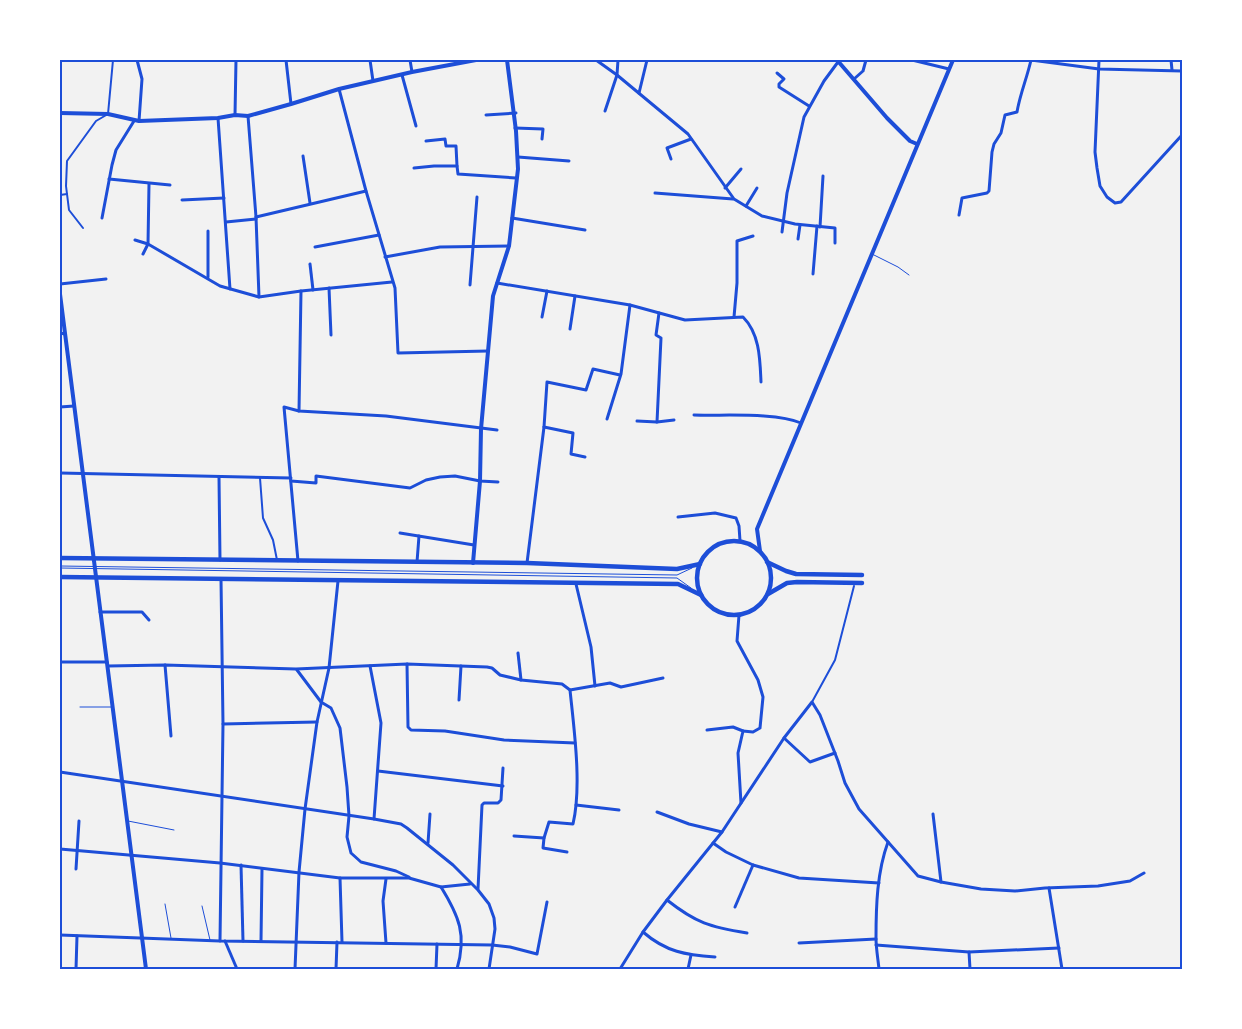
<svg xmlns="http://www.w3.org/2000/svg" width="1242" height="1029" font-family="'IBM Plex Sans',sans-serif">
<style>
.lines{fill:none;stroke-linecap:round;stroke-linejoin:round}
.service{stroke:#1d4ed8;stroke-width:1}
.pedestrian{stroke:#1d4ed8;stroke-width:2}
.minor{stroke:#1d4ed8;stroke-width:3}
.tertiary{stroke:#1d4ed8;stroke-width:4}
.secondary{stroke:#1d4ed8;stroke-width:4}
.primary{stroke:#1d4ed8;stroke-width:4.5}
.neatline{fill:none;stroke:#1d4ed8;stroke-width:2}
</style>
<rect width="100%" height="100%" fill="#f2f2f2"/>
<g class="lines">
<!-- service -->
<g class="service">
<polyline points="872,254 898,267 909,275"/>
<polyline points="60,566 677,575 692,568"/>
<polyline points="60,568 677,578 691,588"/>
<polyline points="80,707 112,707"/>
<polyline points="128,821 174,830"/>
<polyline points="165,904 171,938"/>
<polyline points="202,906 210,940"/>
</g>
<!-- pedestrian -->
<g class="pedestrian">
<polyline points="60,195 67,194"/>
<polyline points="83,228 69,210 66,186 67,161 96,121 108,114 113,60"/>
<polyline points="260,478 263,518 273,540 277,560"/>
<polyline points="812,702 835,660 854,586"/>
</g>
<!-- minor -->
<g class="minor">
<polyline points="137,60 142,79 139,121"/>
<polyline points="286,60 291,104"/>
<polyline points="370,60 373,81"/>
<polyline points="410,60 412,72"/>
<polyline points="596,60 617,75 688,134 734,199 762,216 795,224 835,228 835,243"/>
<polyline points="912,60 949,69"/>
<polyline points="1031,60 1099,69 1182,71"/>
<polyline points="1099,60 1095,152 1097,168 1100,186 1107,197 1115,203 1121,202 1182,135"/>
<polyline points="1171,60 1172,70"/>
<polyline points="777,73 784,79 779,84 779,87 809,106"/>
<polyline points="402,75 416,126"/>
<polyline points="854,79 863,71 866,60"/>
<polyline points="339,89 366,191 395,288 398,353 488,351"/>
<polyline points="639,93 647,60"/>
<polyline points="605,111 617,75 618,60"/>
<polyline points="235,115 236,60"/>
<polyline points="486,115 516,113"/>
<polyline points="248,116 256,217 259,297"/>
<polyline points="218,118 230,289"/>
<polyline points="515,128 543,129 542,139"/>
<polyline points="426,141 445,139 446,146 456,146 457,166"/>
<polyline points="303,156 310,203"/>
<polyline points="518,157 569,161"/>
<polyline points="671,159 667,148 691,139"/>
<polyline points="414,168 434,166 457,166 458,174 516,178"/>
<polyline points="109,179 170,185"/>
<polyline points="725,188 741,169"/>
<polyline points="655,193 733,199"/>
<polyline points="182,200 224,198"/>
<polyline points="746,206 757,188"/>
<path d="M959 215 962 198 987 193 989 191 992 152 994 144 1001 133 1005 115 1017 112C1020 94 1027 78 1031 60"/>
<polyline points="256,217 366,191"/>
<polyline points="102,218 112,165 116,150 134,121"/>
<polyline points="512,218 585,230"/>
<polyline points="226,222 256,219"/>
<polyline points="820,227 823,176"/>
<polyline points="208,231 208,277"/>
<polyline points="782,232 787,193 804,117 824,81 838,62"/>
<polyline points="798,239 800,225"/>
<polyline points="135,240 148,244 220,286 259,297 301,291 392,282"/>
<polyline points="315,247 379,235"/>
<polyline points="143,254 148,244 149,184"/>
<polyline points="385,257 440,247 509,246"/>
<polyline points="310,264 313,290"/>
<polyline points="813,274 817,226"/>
<path d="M497 283 630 305 685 320 743 317C760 334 760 360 761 382"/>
<polyline points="60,284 106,279"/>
<polyline points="470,285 477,197"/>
<polyline points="329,288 331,335"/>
<polyline points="542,317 547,291"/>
<polyline points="734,317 737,283 737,241 753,236"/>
<polyline points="570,329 575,296"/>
<polyline points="60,333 65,334"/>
<polyline points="60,407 74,406"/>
<polyline points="299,411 301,291"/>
<path d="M694 415C724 416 776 412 801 423"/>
<polyline points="607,419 621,374 630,305"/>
<polyline points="637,421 657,422 674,420"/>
<polyline points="657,422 661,338 656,335 659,313"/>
<polyline points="544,427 573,433 571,454 585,457"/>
<polyline points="60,473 291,478"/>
<polyline points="219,477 220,560"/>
<polyline points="291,481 316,483 316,476 410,488 426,480 440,477 455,476 480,481 498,482"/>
<polyline points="678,517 715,513 736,518 739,526 740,541"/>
<polyline points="400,533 474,545"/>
<polyline points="298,561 284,407 299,411 386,416 497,430"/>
<polyline points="417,562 419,536"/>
<polyline points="527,563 544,427 547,382 586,390 593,369 620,375"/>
<polyline points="576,584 591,647 595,686"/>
<polyline points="100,612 142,612 149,620"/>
<polyline points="739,615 737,641 758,680 763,697 760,728 753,732 743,731"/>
<polyline points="518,653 521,680"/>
<polyline points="60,662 107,662"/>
<polyline points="407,664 408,727 411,730 445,731 504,740 575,743"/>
<polyline points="165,665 171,736"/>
<path d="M108 666 165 665 296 669 407 664 487 667 492 668 500 675 521 680 562 684 570 690C574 729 582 786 573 824L549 822 544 838 514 836"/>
<polyline points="370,666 381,723 374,819"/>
<polyline points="297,670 321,702 331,708 340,728 347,787 349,816 347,837 351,853 361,862 396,871 409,877"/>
<polyline points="570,690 610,683 621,687 663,678"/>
<polyline points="459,700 461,666"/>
<polyline points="223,724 317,722"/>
<polyline points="707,730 733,727 743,731 738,753 741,803"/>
<polyline points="784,738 810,762 835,753"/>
<polyline points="378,771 503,786"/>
<polyline points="60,772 374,819 401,824 407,828 453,865 478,890 489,904 494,918 495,929 489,969"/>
<polyline points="576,805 619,810"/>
<polyline points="657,812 689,824 722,832"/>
<polyline points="933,814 941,882 981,889 1015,891 1045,888 1098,886 1130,881 1144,873"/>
<polyline points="544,838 543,848 567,852"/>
<polyline points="428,843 430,814"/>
<polyline points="713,843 726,852 753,865 799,878 879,883"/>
<polyline points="60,849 220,863 340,878 409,878 441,887 470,884"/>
<polyline points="241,865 243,941"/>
<polyline points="76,869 79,821"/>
<polyline points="340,878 342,942"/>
<path d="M441 887C459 916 467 935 457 969"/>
<polyline points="1049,888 1062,969"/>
<polyline points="478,889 482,805 484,803 498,803 501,800 503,768"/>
<path d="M667 900C696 923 710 927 747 933"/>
<polyline points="735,907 753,865"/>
<path d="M643 932C666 952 686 955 715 957"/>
<polyline points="60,935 220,941 492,945 510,947 537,954 547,902"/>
<polyline points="220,941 223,724 221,579"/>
<polyline points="225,941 237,969"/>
<polyline points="261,941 262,869"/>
<polyline points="386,943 383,901 386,879"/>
<polyline points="799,943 876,939"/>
<polyline points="876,945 969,952 1059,948"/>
<polyline points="969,952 970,969"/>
<polyline points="76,969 77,936"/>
<polyline points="295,969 299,872 305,809 317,722 329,668 338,581"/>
<polyline points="336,969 337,942"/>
<polyline points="436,969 437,944"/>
<polyline points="620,969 643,932 667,900 722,832 784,738 812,702 820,715 838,761 845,783 859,809 918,876 941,882"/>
<polyline points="688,969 691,955"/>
<path d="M879 969C878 959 876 948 876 938 876 906 877 872 888 842"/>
</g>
<!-- tertiary -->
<g class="tertiary">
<polyline points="837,60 887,118 910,141 917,144"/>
<polyline points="60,113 108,114 139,121 218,118 235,115 248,116 291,104 339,89 412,72 476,60"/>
<polyline points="473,563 480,481 481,429 493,296 509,246 518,169 516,131 507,60"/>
</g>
<!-- secondary -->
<g class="secondary">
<polyline points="60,294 146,969"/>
<polyline points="760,551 757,529 762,517 953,60"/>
</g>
<!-- primary -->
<g class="primary">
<circle cx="734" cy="578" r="37"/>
<polyline points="60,558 527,563 677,569 700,564"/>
<polyline points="767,562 786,571 796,574 862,575"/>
<polyline points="60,577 678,584 701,595"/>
<polyline points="768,594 787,583 797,582 862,583"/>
</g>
</g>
<!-- border -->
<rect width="1242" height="1029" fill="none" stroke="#ffffff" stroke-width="122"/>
<rect x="61" y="61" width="1120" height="907" class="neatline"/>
</svg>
